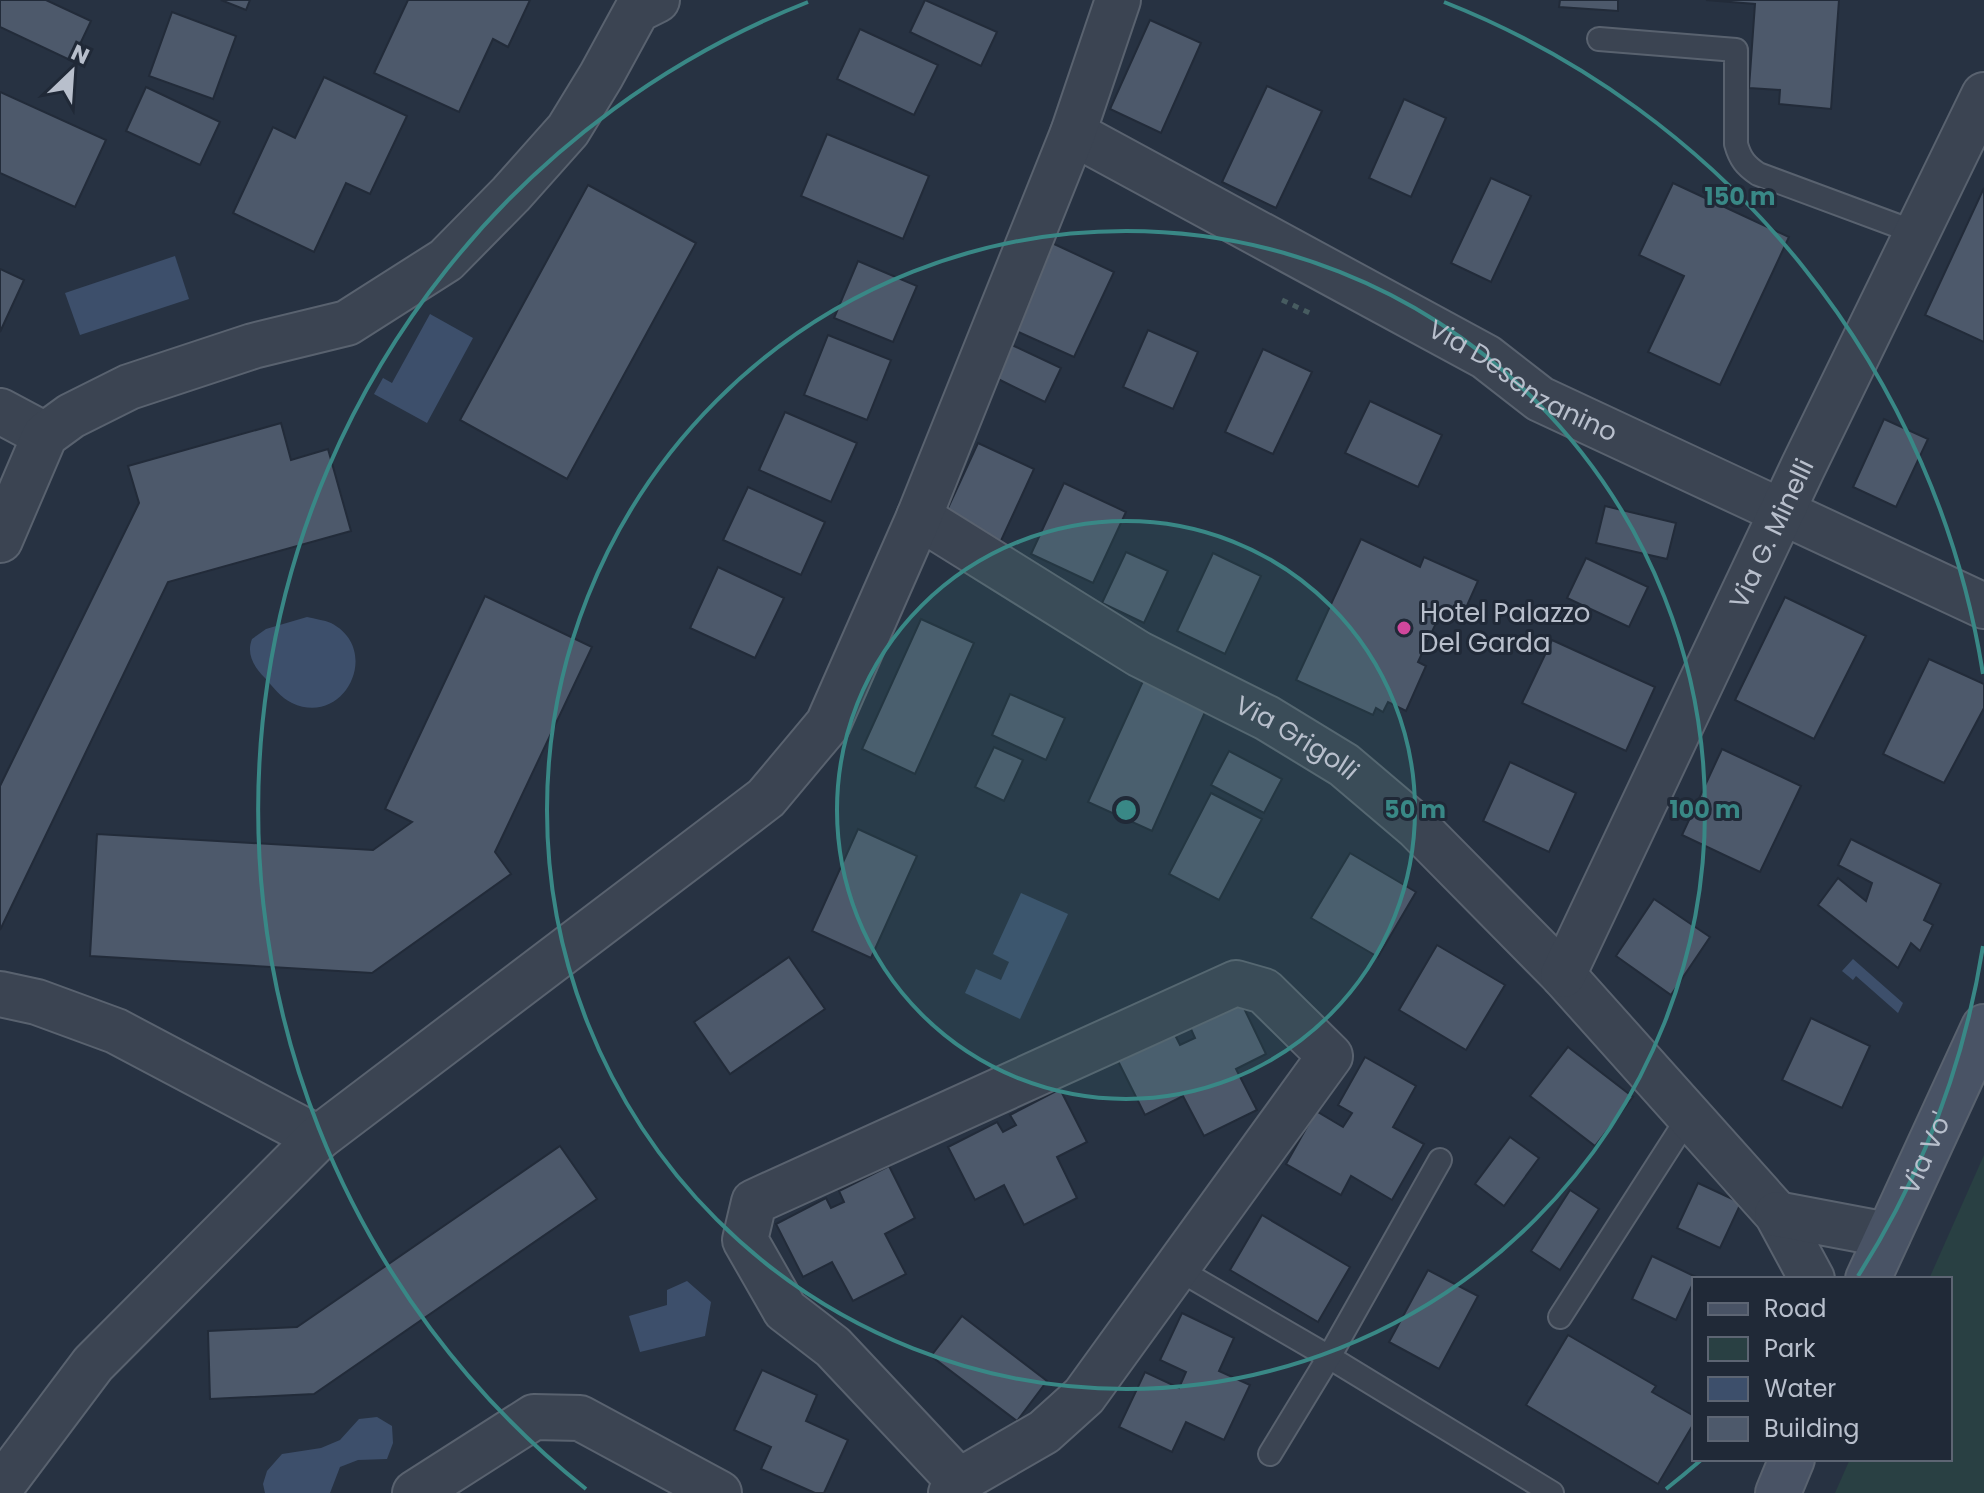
<svg xmlns="http://www.w3.org/2000/svg" width="1984" height="1493" font-family="Poppins,sans-serif">
<style>
.green{fill:#294043}
.water{fill:#3d4f6b}
.building{fill:#4d596b;stroke:#222b39;stroke-width:2}
.lines{fill:none;stroke-linecap:round;stroke-linejoin:round}
.lane-casing{stroke:#59626f;stroke-width:26}
.street-casing{stroke:#59626f;stroke-width:48}
.secondary-casing{stroke:#59626f;stroke-width:48}
.path{stroke:#475c60;stroke-width:5;stroke-dasharray:6 6;stroke-linecap:butt}
.lane{stroke:#3b4452;stroke-width:22}
.street{stroke:#3b4452;stroke-width:44}
.secondary{stroke:#495365;stroke-width:44}
.ring{fill:none;stroke:#398886;stroke-width:4}
.hotel-dot{fill:#d1479c;stroke:#202937;stroke-width:3}
.labels{text-anchor:middle;dominant-baseline:central;stroke-width:6;stroke-linejoin:round;paint-order:stroke}
.street-label{font-size:26px;fill:#b8bfcc;stroke:#202937}
.poi-label{font-size:26px;fill:#b8bfcc;stroke:#202937;text-anchor:start}
.centre{fill:#398886;stroke:#202937;stroke-width:4}
.ring-label{font-size:24px;text-anchor:middle;font-weight:bold;fill:#398886;stroke:#202937;stroke-width:6;stroke-linejoin:round;paint-order:stroke}
</style>
<rect width="100%" height="100%" fill="#273242"/>
<!-- green -->
<polygon class="green" points="1984,1155 1984,1493 1835,1493 1850,1459 1950,1459 1950,1279 1929,1279"/>
<!-- water -->
<g class="water">
<polygon points="175,256 189,299 80,335 65,293"/>
<polygon points="430,314 473,338 427,423 374,394 383,378 392,383"/>
<path d="M307 617C315 619 324 620 331 623 383 650 344 728 292 703 281 698 273 687 265 678 254 667 246 654 252 639L266 629Z"/>
<polygon points="1021,893 1068,914 1020,1019 965,993 976,969 1001,980 1009,962 993,954"/>
<polygon points="1853,959 1903,1003 1898,1013 1856,976 1853,980 1842,971"/>
<polygon points="687,1281 711,1302 705,1336 640,1352 629,1316 667,1305 667,1290"/>
<polygon points="377,1417 392,1426 393,1443 387,1459 358,1460 340,1467 330,1493 265,1493 263,1484 267,1471 282,1454 321,1448 340,1440 359,1419"/>
</g>
<!-- building -->
<g class="building">
<polygon points="0,0 46,0 91,21 72,61 0,27"/>
<polygon points="221,0 250,0 246,10"/>
<polygon points="408,0 530,0 508,47 493,39 459,112 374,73"/>
<polygon points="925,0 997,32 981,66 910,32"/>
<polygon points="1560,0 1618,0 1618,11 1559,7"/>
<polygon points="1706,0 1839,0 1831,109 1779,104 1780,90 1749,88 1755,4"/>
<polygon points="172,12 236,36 213,99 149,76"/>
<polygon points="1150,20 1201,43 1161,133 1110,109"/>
<polygon points="860,29 938,65 914,115 837,79"/>
<polygon points="324,77 407,116 370,194 346,183 314,252 233,213 273,127 295,138"/>
<polygon points="1267,86 1322,111 1276,208 1222,182"/>
<polygon points="146,87 220,122 200,165 126,131"/>
<polygon points="0,92 106,140 75,207 0,173"/>
<polygon points="1404,99 1446,118 1411,197 1369,178"/>
<polygon points="827,134 929,176 903,239 801,196"/>
<polygon points="1491,178 1531,196 1491,282 1451,263"/>
<polygon points="1673,183 1789,237 1720,385 1648,352 1684,276 1639,255"/>
<polygon points="588,185 696,243 567,479 460,420"/>
<polygon points="1984,188 1984,342 1925,315"/>
<polygon points="1052,243 1114,272 1074,357 1012,329"/>
<polygon points="858,261 917,286 893,342 834,318"/>
<polygon points="0,269 24,280 0,332"/>
<polygon points="1148,330 1198,352 1173,409 1123,387"/>
<polygon points="828,335 891,360 867,420 804,395"/>
<polygon points="1012,345 1061,368 1045,402 996,378"/>
<polygon points="1263,349 1312,372 1273,454 1225,432"/>
<polygon points="1370,401 1442,435 1418,487 1345,453"/>
<polygon points="785,412 857,443 831,502 759,470"/>
<polygon points="1884,419 1928,439 1896,507 1853,487"/>
<polygon points="281,423 291,460 328,449 351,531 168,582 0,930 0,786 139,503 128,466"/>
<polygon points="978,443 1034,469 999,545 943,519"/>
<polygon points="1064,483 1126,512 1093,583 1031,554"/>
<polygon points="748,487 825,522 801,575 723,540"/>
<polygon points="1605,506 1676,523 1667,559 1596,543"/>
<polygon points="1361,539 1420,567 1424,557 1478,581 1461,619 1442,610 1418,662 1426,666 1406,711 1388,702 1383,712 1376,708 1373,715 1296,680"/>
<polygon points="1126,552 1168,571 1144,623 1102,603"/>
<polygon points="1213,553 1261,576 1225,654 1177,631"/>
<polygon points="1586,558 1648,587 1629,627 1567,598"/>
<polygon points="718,567 784,598 755,658 690,628"/>
<polygon points="485,596 592,647 495,852 511,874 372,973 90,956 97,834 373,850 412,822 385,809"/>
<polygon points="1785,597 1866,636 1814,739 1735,700"/>
<polygon points="921,619 974,643 915,774 862,749"/>
<polygon points="1552,640 1655,687 1626,751 1522,703"/>
<polygon points="1929,659 1984,684 1984,708 1944,783 1883,754"/>
<polygon points="1143,681 1206,710 1152,831 1088,802"/>
<polygon points="1010,694 1065,718 1046,760 992,735"/>
<polygon points="994,747 1023,760 1004,801 975,787"/>
<polygon points="1722,749 1801,786 1760,872 1682,835"/>
<polygon points="1229,751 1282,779 1264,813 1211,785"/>
<polygon points="1510,762 1576,793 1549,852 1483,821"/>
<polygon points="1211,793 1262,819 1219,900 1169,874"/>
<polygon points="858,829 917,856 871,958 812,931"/>
<polygon points="1851,839 1941,884 1924,920 1933,925 1920,951 1911,943 1898,968 1818,905 1838,878 1866,901 1872,883 1838,865"/>
<polygon points="1350,853 1416,892 1378,957 1311,918"/>
<polygon points="1654,899 1710,937 1671,995 1616,956"/>
<polygon points="1437,945 1505,985 1466,1050 1399,1010"/>
<polygon points="789,957 825,1009 730,1074 694,1022"/>
<polygon points="1241,1002 1266,1054 1236,1069 1257,1110 1204,1136 1183,1096 1145,1115 1115,1055 1171,1027 1180,1045 1195,1038 1190,1027"/>
<polygon points="1811,1018 1870,1046 1842,1108 1782,1080"/>
<polygon points="1568,1047 1633,1097 1595,1146 1530,1096"/>
<polygon points="1365,1057 1416,1086 1393,1127 1424,1144 1392,1200 1351,1176 1341,1195 1286,1164 1316,1111 1343,1127 1352,1113 1338,1105"/>
<polygon points="1060,1089 1087,1142 1057,1157 1077,1198 1024,1225 1004,1185 975,1200 948,1147 997,1122 1003,1132 1016,1125 1010,1115"/>
<polygon points="1510,1137 1539,1158 1504,1206 1475,1184"/>
<polygon points="560,1146 597,1199 314,1394 210,1399 208,1331 297,1327"/>
<polygon points="889,1166 915,1218 885,1234 906,1274 853,1301 832,1262 803,1277 776,1224 826,1198 831,1208 844,1202 839,1191"/>
<polygon points="1698,1183 1741,1203 1720,1248 1677,1228"/>
<polygon points="1570,1190 1599,1209 1560,1270 1531,1251"/>
<polygon points="1262,1215 1350,1267 1318,1322 1230,1270"/>
<polygon points="1652,1256 1696,1277 1676,1320 1632,1299"/>
<polygon points="1428,1270 1478,1296 1439,1369 1389,1342"/>
<polygon points="1182,1313 1234,1338 1219,1371 1250,1385 1224,1440 1186,1422 1172,1452 1119,1427 1145,1372 1179,1388 1186,1372 1160,1360"/>
<polygon points="962,1316 1047,1381 1017,1421 931,1356"/>
<polygon points="1568,1335 1656,1386 1652,1392 1694,1416 1694,1423 1658,1484 1526,1405"/>
<polygon points="762,1370 817,1395 806,1421 848,1440 824,1493 815,1493 761,1469 771,1447 734,1430"/>
</g>
<g class="lines">
<!-- lane casing -->
<g class="lane-casing">
<g id="lane">
<path d="M1599 39 1736 50V144C1740 159 1746 166 1758 174L1917 233"/>
<polyline points="1176,1268 1329,1357 1552,1493"/>
<polyline points="1560,1317 1689,1116"/>
<polyline points="1270,1454 1329,1357 1440,1160"/>
</g>
</g>
<!-- street casing -->
<g class="street-casing">
<g id="street">
<path id="s1" d="M1073 133 1486 357 1540 399 1984 606"/>
<polyline points="0,411 45,435"/>
<path id="s2" d="M919 517 1139 654 1267 718 1344 765 1417 827 1563 975 1777 1214 1812 1279"/>
<polyline points="0,540 45,435 71,416 129,387 253,346 347,323 446,260 511,194 568,130 601,76 637,10 657,0"/>
<path id="s3" d="M1563 975 1803 467 1984 95"/>
<polyline points="0,994 37,1002 116,1031 318,1138"/>
<polyline points="1777,1214 1888,1235"/>
<polyline points="0,1488 93,1364 318,1138 766,798 828,724 919,517 1073,133 1118,0"/>
<polyline points="415,1493 534,1417 580,1418 719,1493"/>
<polyline points="951,1493 959,1481 1044,1432 1084,1396 1330,1056 1264,991 1236,983 754,1202 745,1240 785,1310 833,1347 959,1481"/>
</g>
</g>
<!-- secondary casing -->
<g class="secondary-casing">
<g id="secondary">
<path id="s4" d="M1868 1279 1984 1027"/>
<polyline points="1778,1493 1792,1459"/>
</g>
</g>
<!-- path -->
<polyline class="path" points="1282,300 1314,315"/>
<!-- lane -->
<use href="#lane" class="lane"/>
<!-- street -->
<use href="#street" class="street"/>
<!-- secondary -->
<use href="#secondary" class="secondary"/>
</g>
<!-- distance rings -->
<circle cx="1126" cy="810" r="289" fill="#398886" fill-opacity=".12"/>
<g class="ring">
<circle cx="1126" cy="810" r="289"/>
<circle cx="1126" cy="810" r="579"/>
<path d="M1983 946A868 868 0 0 1 1858 1276M1701 1460A868 868 0 0 1 1666 1489M586 1489A868 868 0 0 1 808 2M1444 2A868 868 0 0 1 1983 674"/>
</g>
<!-- markers -->
<circle class="hotel-dot" cx="1404" cy="628" r="8"/>
<g class="labels">
<!-- street labels -->
<g class="street-label">
<text stroke="none"><textPath href="#s1" startOffset="514">Via Desenzanino</textPath></text>
<text stroke="none"><textPath href="#s3" startOffset="488">Via G. Minelli</textPath></text>
<text stroke="none"><textPath href="#s2" startOffset="438">Via Grigolli</textPath></text>
<text stroke="none"><textPath href="#s4" startOffset="138">Via Vo'</textPath></text>
</g>
<!-- poi labels -->
<g class="poi-label">
<text x="1420" y="613">Hotel Palazzo<tspan x="1420" dy="30">Del Garda</tspan></text>
</g>
</g>
<circle cx="1126" cy="810" r="12" class="centre"/>
<g class="ring-label">
<text x="1740" y="205">150 m</text>
<text x="1415" y="818">50 m</text>
<text x="1705" y="818">100 m</text>
</g>
<!-- legend -->
<rect x="1692" y="1277" width="260" height="184" fill="#202937" stroke="#5d6573" stroke-width="2"/>
<rect x="1708" y="1303" width="40" height="12" fill="#495365" stroke="#5d6573" stroke-width="2"/>
<text x="1764" y="1317" font-size="24" fill="#b8bfcc">Road</text>
<rect x="1708" y="1337" width="40" height="24" fill="#294043" stroke="#5d6573" stroke-width="2"/>
<text x="1764" y="1357" font-size="24" fill="#b8bfcc">Park</text>
<rect x="1708" y="1377" width="40" height="24" fill="#3d4f6b" stroke="#5d6573" stroke-width="2"/>
<text x="1764" y="1397" font-size="24" fill="#b8bfcc">Water</text>
<rect x="1708" y="1417" width="40" height="24" fill="#4d596b" stroke="#5d6573" stroke-width="2"/>
<text x="1764" y="1437" font-size="24" fill="#b8bfcc">Building</text>
<!-- north arrow -->
<g transform="translate(72 72) rotate(25)" stroke="#202937" stroke-width="6" paint-order="stroke">
<path d="M0-6L14 30L0 20L-14 30Z" fill="#b8bfcc"/>
<text y="-12" font-size="22" font-weight="bold" text-anchor="middle" fill="#b8bfcc">N</text>
</g>
</svg>
